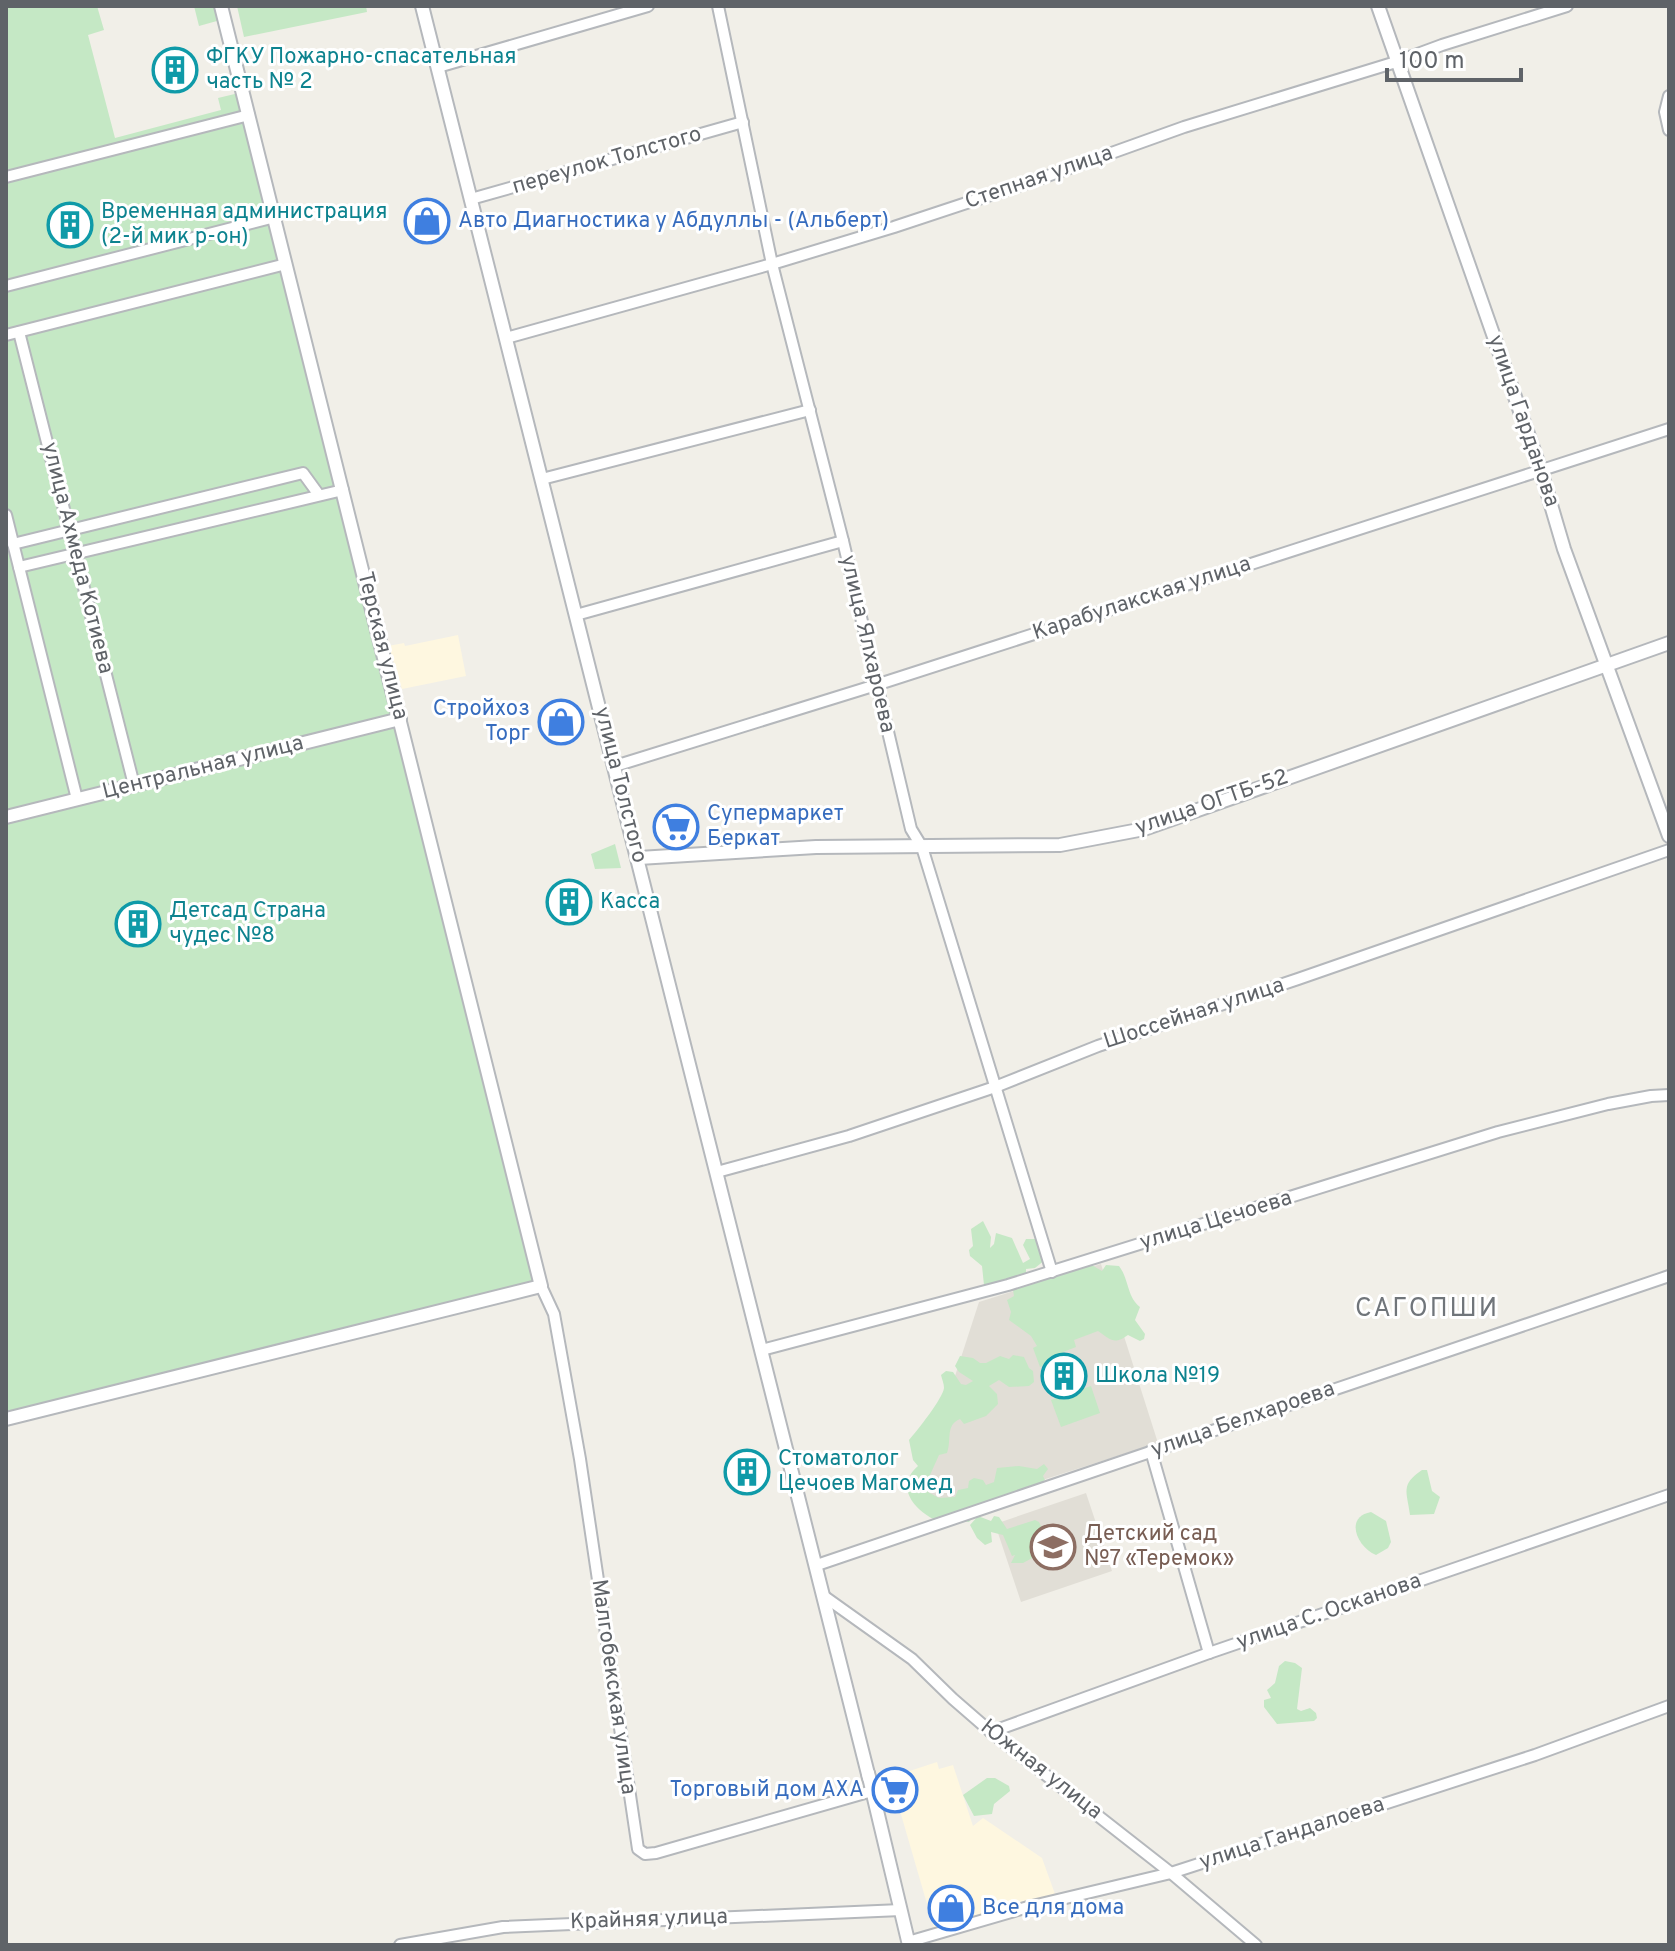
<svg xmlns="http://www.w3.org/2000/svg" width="1675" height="1951" font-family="Overpass,sans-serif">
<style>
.commercial{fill:#fef7e0}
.education{fill:#e1ded6}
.green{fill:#c5e8c5}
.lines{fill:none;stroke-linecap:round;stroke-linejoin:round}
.minor-casing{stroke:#b5b8bc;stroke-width:14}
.tertiary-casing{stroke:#b5b8bc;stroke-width:16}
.minor{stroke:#fff;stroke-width:10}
.tertiary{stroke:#fff;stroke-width:12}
.labels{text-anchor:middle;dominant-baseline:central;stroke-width:6;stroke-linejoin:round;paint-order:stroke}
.culture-label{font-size:22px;fill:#0d838f;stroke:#fff;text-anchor:start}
.street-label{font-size:22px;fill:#5f6368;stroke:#fff}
.shop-label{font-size:22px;fill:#366cbe;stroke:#fff;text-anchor:start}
.education-label{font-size:22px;fill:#785e54;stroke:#fff;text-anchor:start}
.quarter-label{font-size:26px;letter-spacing:2px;fill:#70757a;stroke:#fff}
</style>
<rect width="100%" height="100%" fill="#f1efe8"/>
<!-- commercial -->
<g class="commercial">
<polygon points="458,635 466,676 402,689 388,646 404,643 405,646"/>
<polygon points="937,1762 939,1769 953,1765 973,1826 983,1818 1042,1858 1055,1894 934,1928 898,1804 890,1806 882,1780"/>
</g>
<!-- education -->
<g class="education">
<polygon points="1101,1264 1158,1443 930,1516 920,1484 979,1302"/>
<polygon points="1086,1493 1112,1571 1021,1602 995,1524"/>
</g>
<!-- green -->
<g class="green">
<polygon points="6,6 97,6 104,30 88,35 115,138 221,110 218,98 243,92 541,1286 6,1419"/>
<polygon points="194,6 221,6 224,19 199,26"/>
<polygon points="237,6 366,6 367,12 244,37"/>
<polygon points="615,844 621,868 595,869 591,854"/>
<path d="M983 1221 991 1237 990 1248 994 1244 996 1233 1012 1238 1023 1263 1030 1259 1023 1245 1026 1239H1036L1045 1260 1035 1268 1026 1269V1273L1090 1264 1102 1271 1106 1265 1119 1266C1129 1279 1127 1297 1140 1307L1135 1320 1145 1334 1144 1339 1140 1341 1128 1335C1114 1345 1111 1340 1098 1331L1074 1340 1076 1347 1063 1352 1065 1358 1040 1367 1033 1348 1037 1346 1031 1336 1009 1320 1011 1312 1007 1300 1014 1296 1013 1290 984 1285 982 1266 970 1256 969 1250 973 1246 971 1229Z"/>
<path d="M1013 1355 1024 1357 1029 1368 1033 1371 1034 1382 1029 1386 1009 1387 999 1380 989 1386 997 1394 998 1404 986 1416 964 1424 960 1419C945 1425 952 1440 947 1453L939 1455 930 1475 928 1492 939 1498 955 1497 958 1490 968 1488 969 1481 974 1478 983 1480 986 1485 994 1482 997 1468 1019 1466 1037 1469 1044 1464 1048 1469 1043 1476 1045 1480 1037 1485 1036 1492 1015 1504 1011 1503 1001 1508 979 1503 978 1511 969 1522 958 1520 953 1526C927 1522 888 1492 918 1466L913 1460 909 1440C917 1431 943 1398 944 1388 944 1384 942 1379 941 1375L946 1371 953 1372 961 1384 966 1385 973 1381 959 1372 955 1366 960 1356 973 1358 980 1363H986L1000 1356 1009 1359Z"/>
<polygon points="1091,1386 1100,1413 1061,1427 1051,1400"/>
<path d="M1422 1470H1427L1432 1491 1440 1497 1434 1514 1410 1515C1407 1491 1400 1485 1422 1470Z"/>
<path d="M1371 1512 1386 1521 1391 1542 1388 1548 1376 1555C1357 1547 1344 1517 1371 1512Z"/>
<polygon points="978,1516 991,1521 994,1516 999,1517 1007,1529 1035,1520 1039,1522 1051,1548 1037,1559 1034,1557 1023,1563 1011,1563 1015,1555 1012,1556 1003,1535 991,1532 992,1542 985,1545 977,1538 970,1525"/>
<polygon points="1285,1661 1295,1663 1302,1668 1297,1709 1301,1711 1310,1708 1316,1713 1317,1718 1314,1721 1277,1724 1264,1707 1264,1700 1271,1698 1267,1690 1275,1683 1279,1666"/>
<polygon points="987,1778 995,1778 1009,1786 1010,1791 994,1804 992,1814 974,1816 963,1795"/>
</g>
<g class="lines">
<!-- minor casing -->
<g class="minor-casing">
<g id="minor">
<polyline points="718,6 772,264 843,541 911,829 922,847 1052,1272"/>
<polyline points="438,67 648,6"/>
<polyline points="1669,96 1665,112 1669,130"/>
<polyline points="6,177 249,115"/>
<polyline points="471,199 743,122"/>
<polyline points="6,286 275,217"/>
<polyline points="19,332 134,785"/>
<polyline points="6,335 286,264"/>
<polyline points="506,338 772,264 894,227 1039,179 1184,127 1396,62 1442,45 1567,6"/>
<polyline points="542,479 810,410"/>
<polyline points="6,515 77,799"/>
<polyline points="13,544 303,473 319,495"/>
<polyline points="19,567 343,490"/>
<polyline points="576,615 843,541"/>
<polyline points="615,766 876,685 1669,429"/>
<polyline points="717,1172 849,1136 995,1087 1098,1046 1298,979 1669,850"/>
<polyline points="541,1286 554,1314 580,1459 638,1849 645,1854 656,1853 872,1791"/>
<polyline points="762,1350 1008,1285 1498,1132 1608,1104 1651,1096 1669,1095"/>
<polyline points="1151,1451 1209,1653"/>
<polyline points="817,1565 1669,1276"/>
<polyline points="825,1597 912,1659 953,1699 991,1732 1171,1873 1256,1945"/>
<polyline points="991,1732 1209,1653 1669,1495"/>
<polyline points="908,1942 1028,1907 1171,1873 1535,1755 1669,1706"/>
<polyline points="400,1945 503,1927 901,1910"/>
</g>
</g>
<!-- tertiary casing -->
<g class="tertiary-casing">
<g id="tertiary">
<polyline points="422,6 869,1778"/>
<polyline points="1378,6 1541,471 1564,549 1669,836"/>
<polyline points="6,817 400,719"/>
<polyline points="639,858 816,847 1060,845 1144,829 1669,643"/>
<polyline points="6,1419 541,1286 221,6"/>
<polyline points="868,1773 909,1945"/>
</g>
</g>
<!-- minor -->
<use href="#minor" class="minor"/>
<!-- tertiary -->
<use href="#tertiary" class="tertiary"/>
</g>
<!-- icons -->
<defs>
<g id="building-ring" transform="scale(2.3)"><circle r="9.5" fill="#fff" stroke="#0f9aa8" stroke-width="1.5"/><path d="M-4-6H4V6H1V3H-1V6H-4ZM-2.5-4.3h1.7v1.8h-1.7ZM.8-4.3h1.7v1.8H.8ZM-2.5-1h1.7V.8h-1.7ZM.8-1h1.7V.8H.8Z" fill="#0f9aa8"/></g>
<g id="shop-ring" transform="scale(2.3)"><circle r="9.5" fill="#fff" stroke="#3f7fe0" stroke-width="1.5"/><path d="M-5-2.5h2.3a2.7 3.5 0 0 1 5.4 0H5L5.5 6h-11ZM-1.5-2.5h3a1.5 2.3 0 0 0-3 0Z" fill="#3f7fe0"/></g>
<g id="supermarket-ring" transform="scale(2.3)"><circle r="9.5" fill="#fff" stroke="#3f7fe0" stroke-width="1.5"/><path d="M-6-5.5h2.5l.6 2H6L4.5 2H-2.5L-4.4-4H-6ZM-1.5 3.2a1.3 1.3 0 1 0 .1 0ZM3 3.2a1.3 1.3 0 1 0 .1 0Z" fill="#3f7fe0"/></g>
<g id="school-ring" transform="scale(2.3)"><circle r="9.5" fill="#fff" stroke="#8d6e63" stroke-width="1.5"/><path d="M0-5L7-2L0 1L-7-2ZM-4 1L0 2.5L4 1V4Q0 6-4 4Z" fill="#8d6e63"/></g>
</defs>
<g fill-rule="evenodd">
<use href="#building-ring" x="175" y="70"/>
<use href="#shop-ring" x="427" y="221"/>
<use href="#building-ring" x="70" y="225"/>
<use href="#shop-ring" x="561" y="722"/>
<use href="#supermarket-ring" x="676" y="827"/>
<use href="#building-ring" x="569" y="902"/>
<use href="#building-ring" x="138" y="924"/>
<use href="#building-ring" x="1064" y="1376"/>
<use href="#building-ring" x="747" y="1472"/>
<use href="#school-ring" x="1053" y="1547"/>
<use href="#supermarket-ring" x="895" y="1790"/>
<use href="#shop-ring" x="951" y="1908"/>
</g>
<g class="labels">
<!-- culture labels -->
<g class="culture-label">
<text x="206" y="57">ФГКУ Пожарно-спасательная<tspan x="206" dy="25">часть № 2</tspan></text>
<text x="101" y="212">Временная администрация<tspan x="101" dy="25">(2-й мик р-он)</tspan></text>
<text x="600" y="902">Касса</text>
<text x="169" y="911">Детсад Страна<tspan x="169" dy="25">чудес №8</tspan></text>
<text x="1095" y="1376">Школа №19</text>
<text x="778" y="1459">Стоматолог<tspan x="778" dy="25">Цечоев Магомед</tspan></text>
</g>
<!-- street labels -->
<g class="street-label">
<text transform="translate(607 161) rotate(-16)">переулок Толстого</text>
<text transform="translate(1039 178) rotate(-19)">Степная улица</text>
<text transform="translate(1523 421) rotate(71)">улица Гарданова</text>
<text transform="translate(77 558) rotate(76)">улица Ахмеда Котиева</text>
<text transform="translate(1142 599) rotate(-18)">Карабулакская улица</text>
<text transform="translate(867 644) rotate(77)">улица Ялхароева</text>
<text transform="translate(382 646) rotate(76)">Терская улица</text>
<text transform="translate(203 768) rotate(-14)">Центральная улица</text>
<text transform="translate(620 785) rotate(76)">улица Толстого</text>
<text transform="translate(1212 803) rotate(-19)">улица ОГТБ-52</text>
<text transform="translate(1194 1014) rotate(-18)">Шоссейная улица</text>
<text transform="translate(1216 1221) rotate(-17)">улица Цечоева</text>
<text transform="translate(1243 1420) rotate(-19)">улица Белхароева</text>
<text transform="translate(1329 1612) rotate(-19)">улица С. Осканова</text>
<text transform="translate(613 1687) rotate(82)">Малгобекская улица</text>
<text transform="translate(1041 1770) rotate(38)">Южная улица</text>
<text transform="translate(1292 1834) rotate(-18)">улица Гандалоева</text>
<text transform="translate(649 1920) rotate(-2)">Крайняя улица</text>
</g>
<!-- shop labels -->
<g class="shop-label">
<text x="458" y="221">Авто Диагностика у Абдуллы - (Альберт)</text>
<text x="530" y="709" text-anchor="end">Стройхоз<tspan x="530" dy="25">Торг</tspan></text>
<text x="707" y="814">Супермаркет<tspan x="707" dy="25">Беркат</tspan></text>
<text x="864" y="1790" text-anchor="end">Торговый дом АХА</text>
<text x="982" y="1908">Все для дома</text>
</g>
<!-- education labels -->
<g class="education-label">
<text x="1084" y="1534">Детский сад<tspan x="1084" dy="25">№7 «Теремок»</tspan></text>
</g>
<!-- quarter labels -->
<g class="quarter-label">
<text x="1427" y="1309">САГОПШИ</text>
</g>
</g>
<!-- border -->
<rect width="1675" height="1951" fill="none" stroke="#5f6368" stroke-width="16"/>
<!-- scale -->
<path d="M1387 68v12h134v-12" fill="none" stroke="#5f6368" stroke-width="4"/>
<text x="1399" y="68" font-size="24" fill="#5f6368" stroke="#ffffff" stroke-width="6" paint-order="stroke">100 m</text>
</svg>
